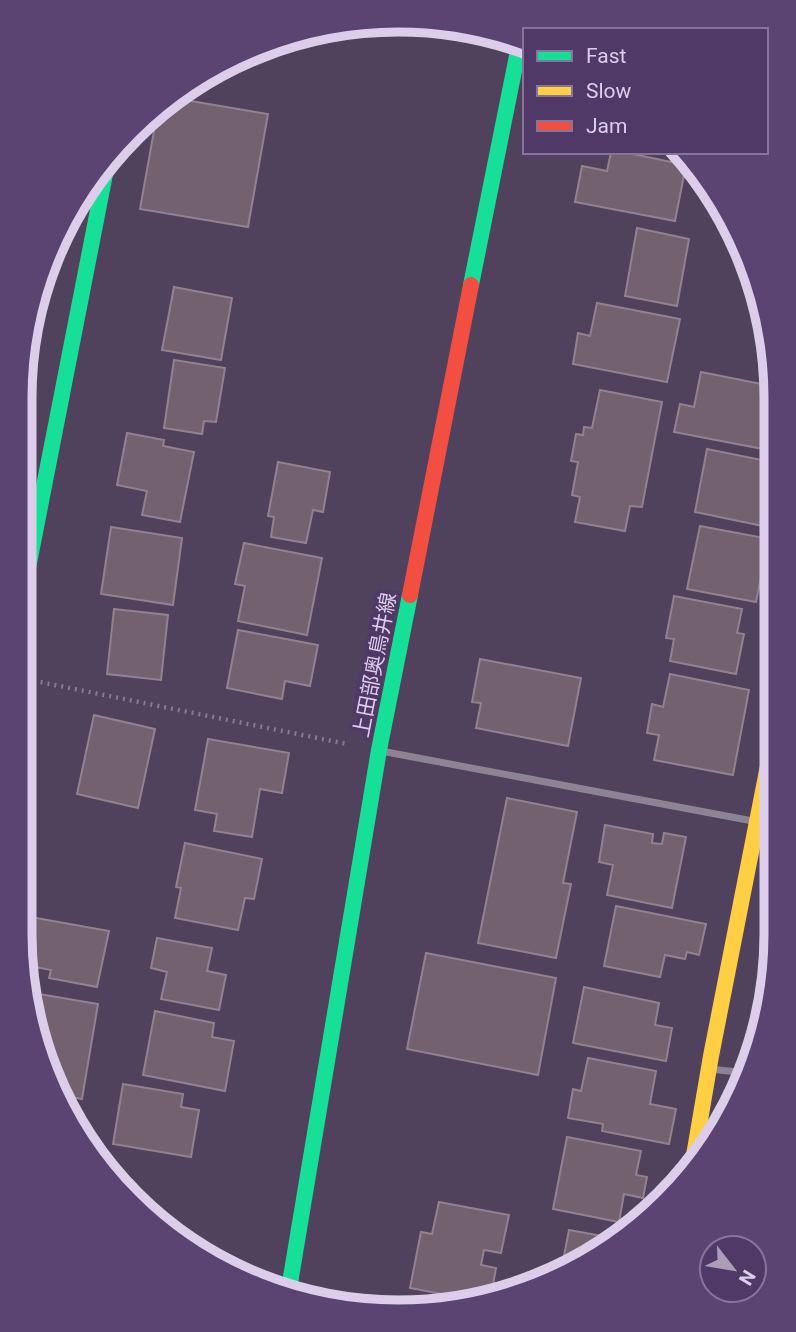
<svg xmlns="http://www.w3.org/2000/svg" width="796" height="1332" font-family="Roboto,'Noto Sans JP',sans-serif">
<style>
.building{fill:#74616f;stroke:#94818f;stroke-width:2}
.lines{fill:none;stroke-linecap:round;stroke-linejoin:round}
.path{stroke:#847c8c;stroke-width:4.5;stroke-dasharray:2 5;stroke-linecap:butt}
.street{stroke:#8c8495;stroke-width:7}
.fast{stroke:#16e098;stroke-width:16}
.slow{stroke:#ffcf43;stroke-width:16}
.jam{stroke:#f24e42;stroke-width:16}
.labels{text-anchor:middle;dominant-baseline:central;stroke-width:7;stroke-linejoin:round;paint-order:stroke}
.street-label{font-size:21px;fill:#dcceea;stroke:#503867}
.rim{fill:none;stroke:#dcceea;stroke-width:9}
</style>
<rect width="100%" height="100%" fill="#50425c"/>
<!-- building -->
<g class="building">
<polygon points="173,98 268,114 248,227 140,209 157,114"/>
<polygon points="611,152 623,152 686,165 675,221 575,202 582,166 607,171"/>
<polygon points="637,228 689,239 677,306 625,296"/>
<polygon points="174,287 232,298 221,360 162,350"/>
<polygon points="597,303 680,319 667,382 573,364 578,333 590,336"/>
<polygon points="174,360 225,368 216,422 204,421 202,434 164,428"/>
<polygon points="701,372 776,387 776,430 767,428 763,449 674,432 680,404 694,407"/>
<polygon points="600,390 662,402 642,507 630,506 625,531 575,522 580,497 572,495 578,462 571,461 576,434 583,435 584,427 592,428"/>
<polygon points="127,433 164,440 163,446 194,452 180,522 142,515 147,491 117,485"/>
<polygon points="707,449 771,462 766,479 776,481 776,494 774,502 768,501 763,526 695,512"/>
<polygon points="278,462 330,472 323,512 313,510 306,543 271,537 274,517 268,516"/>
<polygon points="700,526 769,539 756,602 687,589"/>
<polygon points="111,527 182,538 173,605 101,594"/>
<polygon points="244,543 322,558 307,635 238,621 245,586 235,584"/>
<polygon points="674,596 742,609 737,633 744,634 736,674 670,661 674,639 666,638"/>
<polygon points="114,609 168,615 161,680 107,674"/>
<polygon points="238,630 318,645 310,686 285,681 282,699 227,688"/>
<polygon points="480,659 581,678 568,746 476,728 481,703 472,702"/>
<polygon points="670,674 749,690 733,775 654,760 659,735 647,733 652,704 663,707"/>
<polygon points="94,715 155,729 138,808 77,794"/>
<polygon points="208,739 289,753 282,793 260,789 252,837 214,831 217,814 195,810"/>
<polygon points="507,798 577,812 563,883 571,884 556,958 478,943"/>
<polygon points="605,825 653,834 652,843 662,844 664,833 686,837 672,908 607,895 613,865 599,862"/>
<polygon points="185,843 262,859 254,899 245,898 238,930 175,918 181,888 176,887"/>
<polygon points="616,906 706,924 699,955 687,952 685,959 665,955 660,977 604,966"/>
<polygon points="25,916 109,931 97,987 49,978 51,970 24,965 20,941"/>
<polygon points="157,938 212,948 207,971 226,975 219,1010 161,999 167,972 151,968"/>
<polygon points="426,953 556,978 538,1075 407,1049"/>
<polygon points="584,987 659,1003 655,1025 672,1028 666,1061 573,1043"/>
<polygon points="33,993 98,1004 82,1099 60,1095 39,1055 31,1005"/>
<polygon points="155,1011 214,1023 212,1037 234,1041 225,1091 143,1075"/>
<polygon points="588,1058 656,1071 650,1104 676,1109 669,1144 602,1131 603,1124 568,1118 573,1089 581,1091"/>
<polygon points="123,1084 183,1094 181,1107 199,1110 191,1157 113,1144"/>
<polygon points="567,1137 641,1151 636,1175 647,1177 643,1198 624,1194 619,1222 553,1209"/>
<polygon points="439,1202 509,1215 501,1253 484,1250 481,1265 496,1268 491,1297 473,1300 410,1288 421,1232 432,1234"/>
<polygon points="569,1230 619,1239 561,1271"/>
</g>
<g class="lines">
<!-- path -->
<polyline class="path" points="20,678 347,744"/>
<!-- street -->
<g class="street">
<polyline points="381,751 758,822"/>
<polyline points="709,1069 748,1073"/>
</g>
<!-- fast -->
<g class="fast">
<polyline points="471,285 519,46"/>
<polyline points="20,609 107,164"/>
<polyline points="288,1295 379,750 410,595"/>
</g>
<!-- slow -->
<polyline class="slow" points="692,1167 711,1056 776,725"/>
<!-- jam -->
<polyline class="jam" points="410,595 471,285"/>
</g>
<g class="labels">
<!-- street labels -->
<g class="street-label">
<text transform="translate(375 665) rotate(-79)">上田部奥鳥井線</text>
</g>
</g>
<!-- crop -->
<path d="M0 0H796V1332H0ZM398 32H398A366 366 0 0 1 764 398V934A366 366 0 0 1 398 1300H398A366 366 0 0 1 32 934V398A366 366 0 0 1 398 32Z" fill="#5b4471" fill-rule="evenodd"/>
<path class="rim" d="M398 32H398A366 366 0 0 1 764 398V934A366 366 0 0 1 398 1300H398A366 366 0 0 1 32 934V398A366 366 0 0 1 398 32Z"/>
<!-- legend -->
<rect x="523" y="28" width="245" height="126" fill="#503867" stroke="#88749b" stroke-width="2"/>
<rect x="537" y="51" width="35" height="10" fill="#16e098" stroke="#88749b" stroke-width="2"/>
<text x="586" y="63" font-size="21" fill="#dcceea">Fast</text>
<rect x="537" y="86" width="35" height="10" fill="#ffcf43" stroke="#88749b" stroke-width="2"/>
<text x="586" y="98" font-size="21" fill="#dcceea">Slow</text>
<rect x="537" y="121" width="35" height="10" fill="#f24e42" stroke="#88749b" stroke-width="2"/>
<text x="586" y="133" font-size="21" fill="#dcceea">Jam</text>
<!-- north arrow -->
<g transform="translate(733 1269) rotate(121)"><circle r="33" fill="#503867" stroke="#88749b" stroke-width="2"/>
<path d="M0-5L12 26L0 18L-12 26Z" fill="#ab9db8"/>
<text y="-10" font-size="19" font-weight="bold" text-anchor="middle" fill="#dcceea">N</text>
</g>
</svg>
